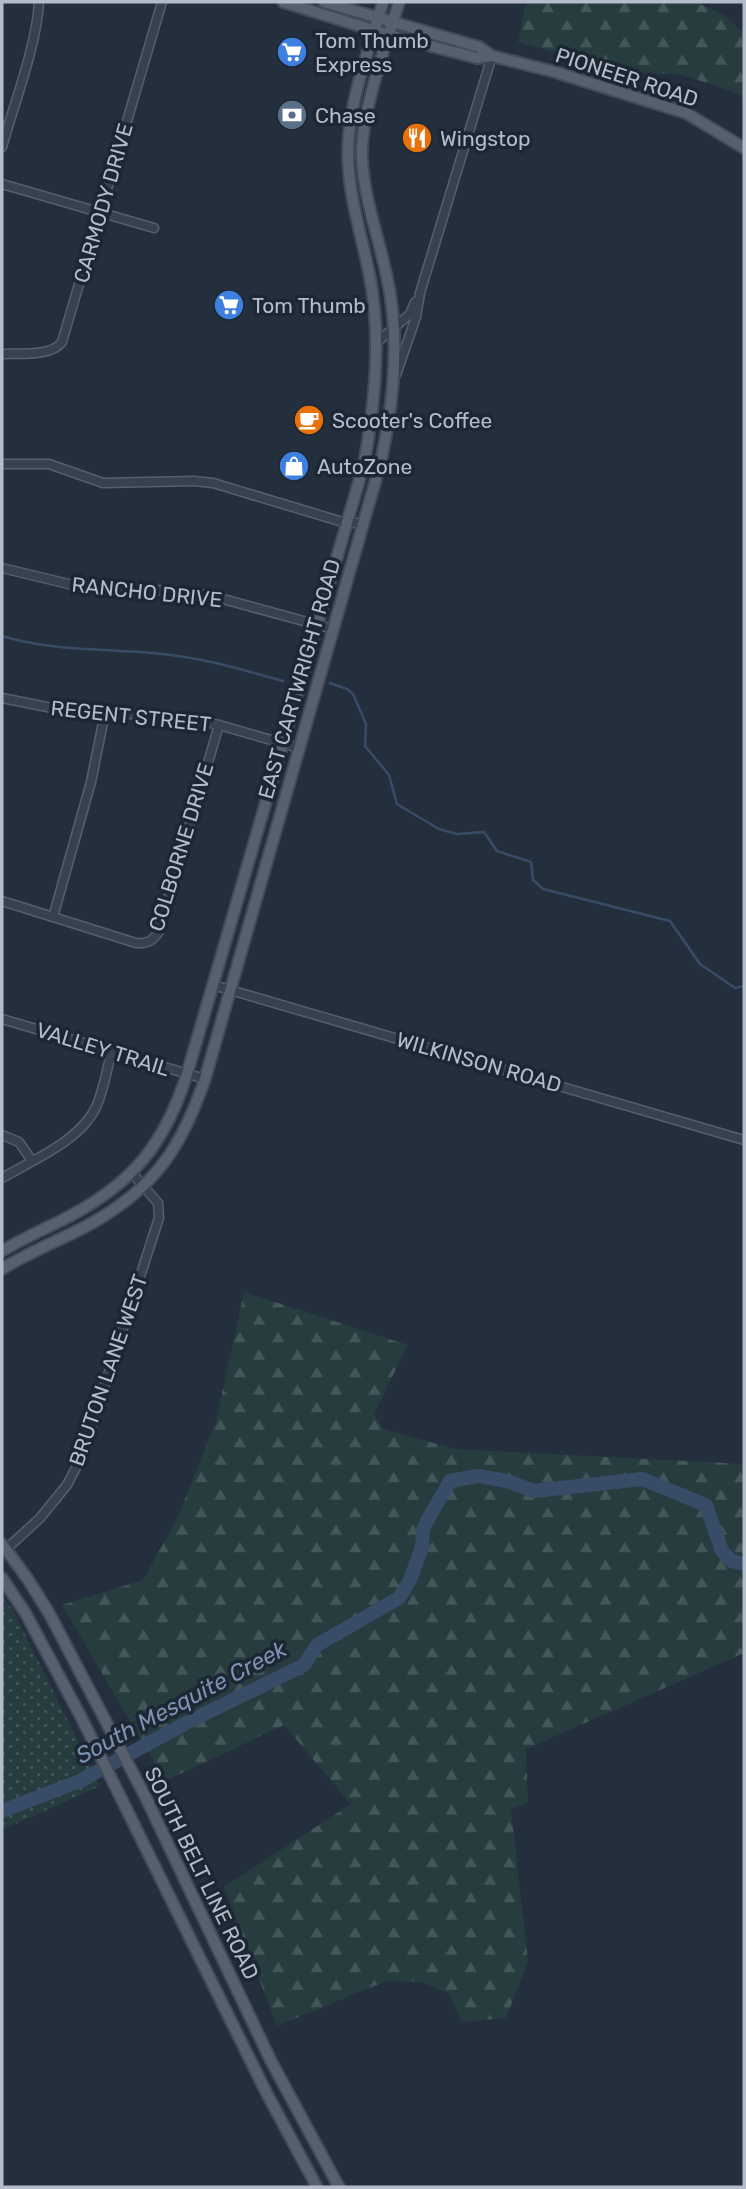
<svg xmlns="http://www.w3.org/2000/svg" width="746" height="2189" font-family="Rubik,sans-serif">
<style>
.forest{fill:url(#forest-firs)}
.park{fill:url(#park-dots)}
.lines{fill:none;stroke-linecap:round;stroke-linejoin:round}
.stream{stroke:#394c67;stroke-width:2.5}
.river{stroke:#394c67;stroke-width:14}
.minor-casing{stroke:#565f6c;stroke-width:11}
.major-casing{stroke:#414a57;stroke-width:14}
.minor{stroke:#38414e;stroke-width:8}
.major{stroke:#56606e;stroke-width:10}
.labels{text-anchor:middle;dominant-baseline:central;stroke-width:7;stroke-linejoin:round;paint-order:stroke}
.poi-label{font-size:21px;fill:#b4bcc9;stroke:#1d2633;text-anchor:start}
.street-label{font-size:21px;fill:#b4bcc9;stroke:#1d2633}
.water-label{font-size:23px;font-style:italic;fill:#7c92b1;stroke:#1d2633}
</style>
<defs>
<pattern id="forest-firs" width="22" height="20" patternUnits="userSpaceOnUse" patternTransform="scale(1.75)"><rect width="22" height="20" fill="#263c3f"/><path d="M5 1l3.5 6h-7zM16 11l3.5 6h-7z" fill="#435659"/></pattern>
<pattern id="park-dots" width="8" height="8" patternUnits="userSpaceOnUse" patternTransform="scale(1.75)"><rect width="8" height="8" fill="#263c3f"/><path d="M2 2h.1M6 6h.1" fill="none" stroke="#435659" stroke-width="1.8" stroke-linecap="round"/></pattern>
</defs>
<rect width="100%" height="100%" fill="#242f3e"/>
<!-- forest -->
<g class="forest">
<polygon points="526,2 695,2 723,14 744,33 744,98 737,93 683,75 624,71 518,42"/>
<polygon points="244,1292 408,1345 374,1414 383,1429 455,1449 744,1464 744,1653 526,1749 528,1803 511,1809 528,1961 506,2018 462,2022 449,1994 420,1982 386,1981 277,2026 224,1887 351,1804 284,1725 165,1781 62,1605 143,1580 177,1519 216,1421"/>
</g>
<!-- park -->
<polygon class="park" points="2,1596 13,1610 100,1786 2,1830"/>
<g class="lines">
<!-- stream -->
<g class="stream">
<path d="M2 636C55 652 108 648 162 654 204 658 243 670 283 681"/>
<polyline points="330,683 347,689 353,694 366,724 365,746 389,775 397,804 439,829 457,834 484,832 497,851 531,862 533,880 543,889 670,921 700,964 735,988 744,986"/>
</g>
<!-- river -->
<polyline class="river" points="2,1811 80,1781 186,1723 304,1665 317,1645 399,1598 410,1580 422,1547 423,1530 427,1521 450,1481 478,1476 507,1481 534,1491 642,1479 706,1505 722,1551 731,1561 744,1564"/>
<!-- minor casing -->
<g class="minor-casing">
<g id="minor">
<path d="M2 147C14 104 37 44 39 2"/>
<polyline points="2,184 154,228"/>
<polyline points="375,344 410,314 415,302"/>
<path d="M2 354C19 353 51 357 62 342L162 2"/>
<polyline points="396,375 416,317 420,293 492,56"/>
<polyline points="2,464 49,464 103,483 194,481 213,483 346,523 362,523"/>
<polyline points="2,568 77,586 176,591 212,596 333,629"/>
<polyline points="2,698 62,710 183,717 219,725 299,748"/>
<path d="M2 901 136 943C147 944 152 941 158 933L219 725"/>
<polyline points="53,917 91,782 105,713"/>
<polyline points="213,985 744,1140"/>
<polyline points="2,1019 205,1079"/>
<polyline points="2,1135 19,1142 32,1161"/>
<path d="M2 1178C33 1160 82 1140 97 1105 104 1088 107 1068 112 1051"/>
<polyline points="2,1553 40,1518 67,1485 81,1458 159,1218 158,1203 131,1172"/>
</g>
</g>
<!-- major casing -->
<g class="major-casing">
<g id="major">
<polyline points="283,2 389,35 477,58 492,56"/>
<polyline points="324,2 479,47 492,56 555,72 686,113 744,148"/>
<path d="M2 1251C24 1238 47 1228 70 1216 134 1182 165 1143 187 1074L364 464C375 402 382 335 369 273 361 233 348 194 348 152 348 104 369 49 383 2"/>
<path d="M2 1269C31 1251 63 1239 92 1223 156 1187 182 1146 205 1079L380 465C394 403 401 336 386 273 378 235 364 198 362 158 360 115 386 45 399 2"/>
<polyline points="2,1544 27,1578 49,1613 146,1798 271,2061 339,2187"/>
<polyline points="2,1578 26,1614 81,1717 266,2092 317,2187"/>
</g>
</g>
<!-- minor -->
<use href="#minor" class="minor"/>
<!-- major -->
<use href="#major" class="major"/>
</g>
<!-- icons -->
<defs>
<g id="supermarket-disc" transform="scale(1.575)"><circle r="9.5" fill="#3f7fe0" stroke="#1d2633"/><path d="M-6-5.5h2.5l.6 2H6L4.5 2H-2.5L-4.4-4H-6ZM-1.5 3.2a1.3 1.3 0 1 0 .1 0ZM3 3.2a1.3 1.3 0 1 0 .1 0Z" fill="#fff"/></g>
<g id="bank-disc" transform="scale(1.575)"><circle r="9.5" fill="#5c6f8a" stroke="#1d2633"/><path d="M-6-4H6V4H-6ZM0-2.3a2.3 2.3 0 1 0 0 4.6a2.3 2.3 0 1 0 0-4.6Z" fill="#fff"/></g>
<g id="restaurant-disc" transform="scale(1.575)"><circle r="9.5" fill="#e8710a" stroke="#1d2633"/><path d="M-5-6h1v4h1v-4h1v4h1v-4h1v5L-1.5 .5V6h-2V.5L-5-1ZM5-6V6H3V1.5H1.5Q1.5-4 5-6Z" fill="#fff"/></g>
<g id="cafe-disc" transform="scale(1.575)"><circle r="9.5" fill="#e8710a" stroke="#1d2633"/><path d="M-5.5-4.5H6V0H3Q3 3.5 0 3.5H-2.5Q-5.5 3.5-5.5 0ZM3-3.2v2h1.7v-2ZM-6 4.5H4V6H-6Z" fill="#fff"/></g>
<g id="shop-disc" transform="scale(1.575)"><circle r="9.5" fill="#3f7fe0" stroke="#1d2633"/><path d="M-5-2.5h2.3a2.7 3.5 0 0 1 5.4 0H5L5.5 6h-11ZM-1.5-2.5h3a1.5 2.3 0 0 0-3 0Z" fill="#fff"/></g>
</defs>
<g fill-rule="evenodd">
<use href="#supermarket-disc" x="292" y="52"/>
<use href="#bank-disc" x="292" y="115"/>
<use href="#restaurant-disc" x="417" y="138"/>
<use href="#supermarket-disc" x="229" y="305"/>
<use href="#cafe-disc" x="309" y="420"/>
<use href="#shop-disc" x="294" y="466"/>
</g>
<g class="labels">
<!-- poi labels -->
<g class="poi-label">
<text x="315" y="40">Tom Thumb<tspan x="315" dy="24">Express</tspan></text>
<text x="315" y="115">Chase</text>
<text x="440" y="138">Wingstop</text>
<text x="252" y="305">Tom Thumb</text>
<text x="332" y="420">Scooter's Coffee</text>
<text x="317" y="466">AutoZone</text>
</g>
<!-- street labels -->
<g class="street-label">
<text transform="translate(627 77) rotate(18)">PIONEER ROAD</text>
<text transform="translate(103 203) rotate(-74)">CARMODY DRIVE</text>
<text transform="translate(147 592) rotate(6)">RANCHO DRIVE</text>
<text transform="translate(299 679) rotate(-74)">EAST CARTWRIGHT ROAD</text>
<text transform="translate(131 716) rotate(6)">REGENT STREET</text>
<text transform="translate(181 847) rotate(-73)">COLBORNE DRIVE</text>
<text transform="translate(103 1049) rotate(17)">VALLEY TRAIL</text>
<text transform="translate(479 1062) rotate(16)">WILKINSON ROAD</text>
<text transform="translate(108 1370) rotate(-71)">BRUTON LANE WEST</text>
<text transform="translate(202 1873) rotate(64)">SOUTH BELT LINE ROAD</text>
</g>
<!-- water labels -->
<g class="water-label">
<text transform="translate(181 1702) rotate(-28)">South Mesquite Creek</text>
</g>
</g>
<!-- border -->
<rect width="746" height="2189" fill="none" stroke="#b4bcc9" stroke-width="7"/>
</svg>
